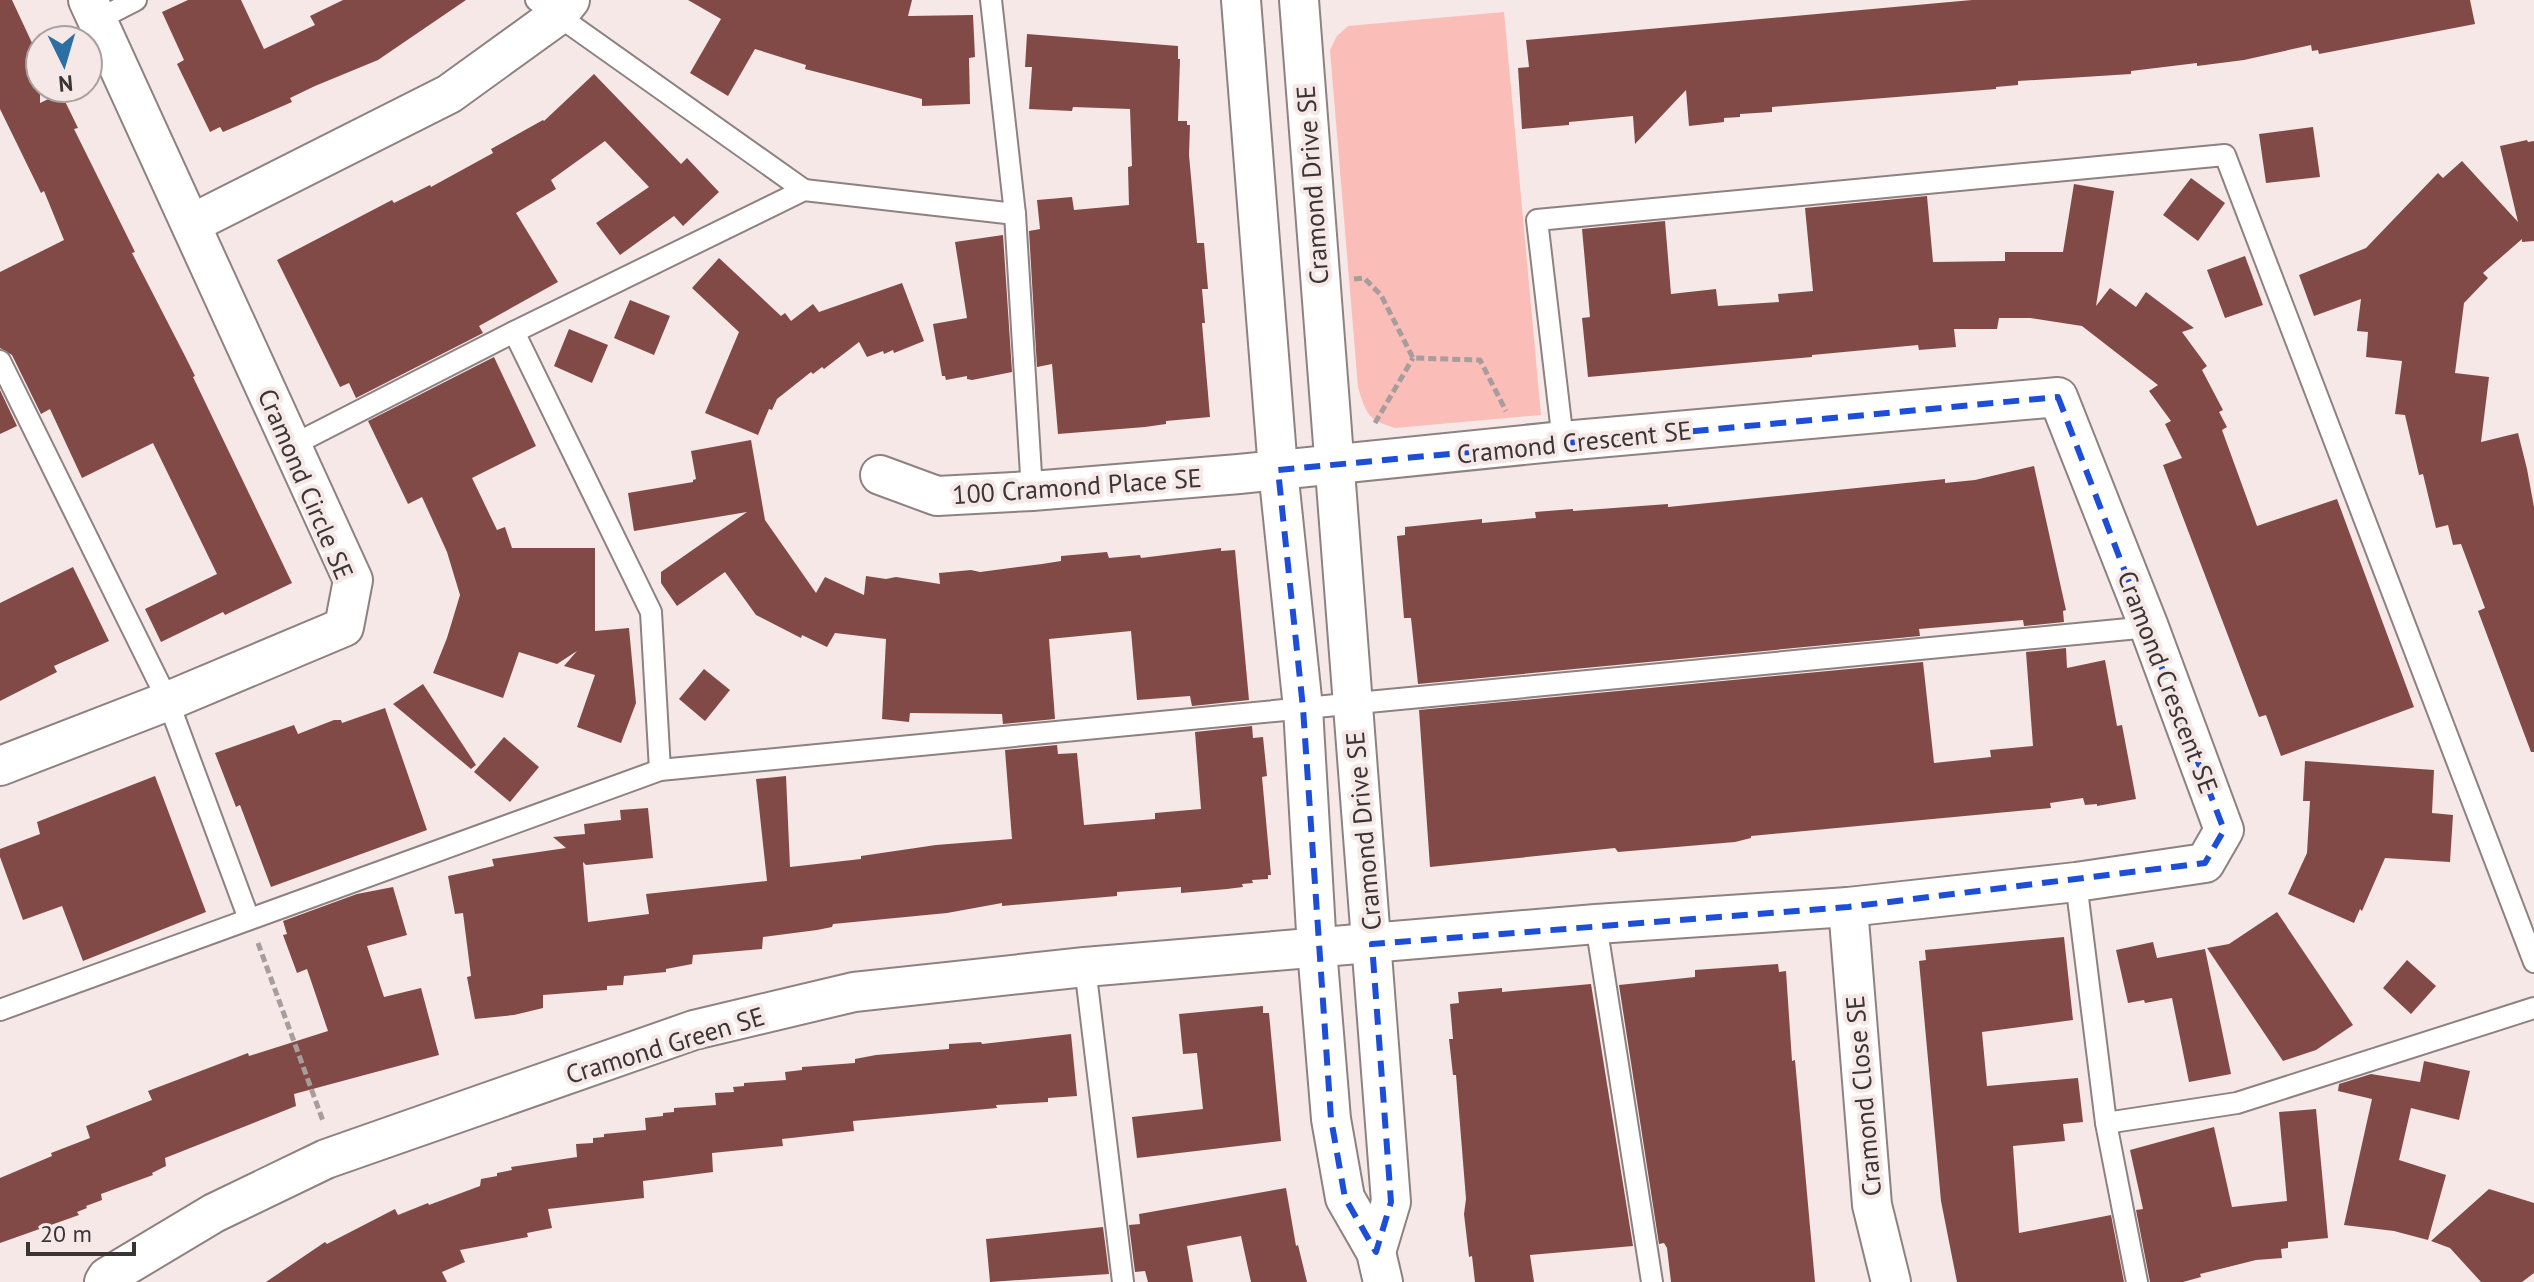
<svg xmlns="http://www.w3.org/2000/svg" width="2534" height="1282" font-family="'PT Sans',sans-serif">
<style>
.green{fill:#fabdb8}
.building{fill:#824a46}
.lines{fill:none;stroke-linecap:round;stroke-linejoin:round}
.lane-casing{stroke:#8d8281;stroke-width:24}
.street-casing{stroke:#8d8281;stroke-width:42}
.path{stroke:#a69d9c;stroke-width:5;stroke-dasharray:8 4;stroke-linecap:butt}
.lane{stroke:#fff;stroke-width:20}
.street{stroke:#fff;stroke-width:38}
.marked{fill:none;stroke:#1d4ed8;stroke-width:6;stroke-dasharray:16 10;stroke-linejoin:round}
.labels{text-anchor:middle;dominant-baseline:central;stroke-width:8;stroke-linejoin:round;paint-order:stroke}
.street-label{font-size:26px;fill:#3a3534;stroke:#f5e8e7}
</style>
<rect width="100%" height="100%" fill="#f5e8e7"/>
<!-- green -->
<path class="green" d="M1504 12 1541 415 1395 428C1368 420 1366 414 1358 387L1330 50 1337 36 1348 26Z"/>
<!-- building -->
<g class="building">
<polygon points="0,0 12,0 40,60 40,103 61,93 78,128 74,129 135,252 132,253 184,354 195,376 193,377 292,583 225,615 223,612 161,642 145,609 217,574 153,443 82,478 50,409 41,414 12,355 0,348 0,272 64,240 44,191 41,193 0,109"/>
<polygon points="188,0 241,0 264,49 315,25 310,16 343,0 466,0 378,60 315,86 290,98 292,102 223,132 220,127 210,132 177,64 184,60 162,12"/>
<polygon points="688,0 912,0 908,16 973,15 975,57 969,58 970,104 922,106 922,99 805,69 806,65 755,49 728,96 690,73 721,19"/>
<polygon points="1972,0 2470,0 2475,24 2319,54 2318,50 2312,51 2311,45 2244,60 2197,66 2197,63 2131,71 2131,74 2018,81 2018,85 1996,87 1996,89 1772,107 1772,112 1740,114 1740,117 1724,118 1724,122 1689,126 1686,90 1635,144 1633,116 1569,122 1569,125 1522,129 1518,68 1529,67 1526,40"/>
<polygon points="1027,34 1178,46 1178,59 1180,59 1178,121 1187,121 1187,125 1190,125 1189,155 1197,243 1204,243 1208,289 1202,289 1205,323 1202,323 1210,417 1166,421 1166,424 1145,427 1058,434 1052,364 1037,367 1029,231 1040,229 1037,200 1072,197 1074,210 1129,205 1128,167 1132,166 1130,109 1073,107 1072,111 1029,109 1032,67 1025,67"/>
<polygon points="594,74 681,164 687,158 719,192 683,226 674,216 620,255 596,223 649,187 605,141 551,180 556,189 516,213 558,282 479,326 483,333 356,398 349,383 340,387 277,260 392,200 394,203 430,185 431,187 493,153 491,149 543,120 544,121"/>
<polygon points="2313,127 2320,177 2266,183 2259,134"/>
<polygon points="2527,140 2528,142 2534,141 2534,241 2522,242 2522,239 2483,273 2488,278 2464,303 2455,373 2489,377 2481,442 2518,433 2527,469 2534,507 2534,752 2531,752 2478,611 2485,608 2461,544 2453,545 2448,525 2436,528 2423,474 2419,475 2405,415 2395,414 2402,361 2366,357 2368,332 2357,331 2361,299 2314,316 2299,275 2366,248 2438,173 2443,178 2462,161 2518,222 2500,146"/>
<polygon points="2191,178 2225,203 2198,241 2163,215"/>
<polygon points="2074,184 2114,191 2096,306 2110,288 2136,307 2146,292 2194,328 2182,332 2207,366 2202,370 2223,410 2219,412 2227,427 2222,430 2257,526 2337,499 2414,707 2281,756 2266,715 2259,717 2163,465 2182,458 2165,424 2171,421 2149,391 2158,385 2082,326 2030,318 1999,318 1997,329 1954,329 1956,347 1919,350 1918,345 1812,355 1812,357 1588,377 1582,318 1590,317 1582,229 1665,221 1671,294 1716,289 1718,306 1779,302 1778,294 1813,291 1805,208 1927,196 1933,262 2005,261 2005,252 2063,252"/>
<polygon points="1003,235 1012,372 972,380 967,379 967,376 946,380 945,376 942,376 933,324 967,318 955,242"/>
<polygon points="2245,256 2263,305 2225,318 2207,270"/>
<polygon points="719,258 781,316 785,313 791,321 813,304 819,312 902,283 924,341 894,353 893,350 884,354 883,351 867,357 859,342 824,369 822,367 813,374 811,372 777,399 772,410 769,409 758,435 705,413 739,332 692,288"/>
<polygon points="630,300 670,316 654,355 614,338"/>
<polygon points="569,329 608,345 592,383 554,366"/>
<polygon points="494,357 536,446 472,478 497,530 505,527 512,548 595,548 595,631 629,628 636,703 621,743 577,727 595,675 564,666 577,651 557,664 519,652 503,698 433,673 447,638 460,595 447,552 422,497 408,504 368,421"/>
<polygon points="0,390 17,426 0,434"/>
<polygon points="751,440 765,520 816,593 825,577 864,595 866,576 886,579 896,577 940,584 939,573 971,570 980,572 1042,564 1061,561 1061,556 1107,552 1109,558 1140,555 1141,558 1221,548 1221,551 1235,550 1249,700 1192,706 1190,696 1137,700 1131,631 1049,639 1055,719 1003,724 1002,714 910,713 909,722 882,719 886,639 835,633 827,647 802,635 801,638 756,615 725,572 677,606 661,583 661,572 747,512 634,531 628,493 693,482 693,480 696,479 691,451"/>
<polygon points="2034,466 2066,610 2063,611 2064,622 2024,626 2023,620 1919,629 1920,636 1418,684 1411,618 1404,618 1397,536 1405,535 1405,527 1482,519 1482,523 1536,518 1535,512 1573,509 1573,511 1668,504 1668,507 1945,479 1945,483 1975,480"/>
<polygon points="73,567 109,641 54,666 57,672 0,701 0,603"/>
<polygon points="2066,648 2067,668 2105,660 2117,726 2122,725 2136,799 2097,806 2097,804 2085,805 2083,798 2050,803 2051,808 1751,836 1751,838 1735,842 1618,852 1615,848 1430,867 1419,710 1923,662 1934,763 1991,757 1990,750 2033,746 2026,652"/>
<polygon points="704,669 730,690 705,721 679,699"/>
<polygon points="423,684 476,765 471,769 393,704"/>
<polygon points="385,708 427,830 271,887 240,805 236,807 215,753 294,725 298,734 334,720 341,720 342,723"/>
<polygon points="1252,726 1253,738 1263,737 1267,776 1262,777 1271,875 1268,875 1268,879 1252,880 1253,883 1242,884 1243,887 1227,889 1181,893 1181,887 1117,892 1117,896 1002,906 1002,903 947,913 833,924 832,927 817,930 763,937 762,949 693,955 692,964 666,969 666,972 624,976 623,985 607,986 607,990 543,995 543,1008 514,1015 475,1019 467,977 471,976 463,913 455,914 448,876 494,866 492,859 566,848 553,837 585,834 584,824 621,820 620,810 648,808 653,858 586,865 583,862 588,922 649,914 646,894 767,881 756,779 786,776 790,867 861,859 861,856 936,845 1012,839 1005,750 1057,745 1058,754 1077,753 1084,825 1155,819 1155,813 1201,809 1195,732"/>
<polygon points="504,737 539,767 510,802 474,772"/>
<polygon points="2305,761 2434,770 2432,813 2453,815 2450,862 2385,858 2362,911 2360,909 2354,923 2288,894 2307,853 2310,801 2303,801"/>
<polygon points="155,776 206,912 83,961 62,906 23,920 0,857 0,849 40,834 37,822"/>
<polygon points="393,887 407,935 367,946 384,997 421,988 439,1055 294,1094 296,1106 165,1158 166,1166 152,1173 153,1175 101,1194 102,1200 86,1206 87,1208 77,1212 79,1215 0,1243 0,1178 52,1156 51,1153 90,1138 86,1126 152,1100 148,1091 248,1053 249,1056 328,1031 307,969 297,973 283,935 287,934 283,921 357,894"/>
<polygon points="2277,912 2353,1025 2316,1050 2283,1061 2207,948 2229,944"/>
<polygon points="2064,937 2073,1020 1982,1032 1987,1086 2078,1078 2083,1122 2063,1124 2065,1141 2013,1146 2019,1233 2111,1215 2124,1282 1957,1282 1941,1201 1919,961 1926,960 1925,950"/>
<polygon points="2153,942 2157,958 2205,949 2231,1074 2189,1082 2172,998 2145,1003 2144,1000 2128,1003 2116,950"/>
<polygon points="2407,960 2436,986 2411,1014 2383,988"/>
<polygon points="1778,964 1779,972 1786,971 1792,1061 1795,1060 1815,1282 1671,1282 1667,1248 1664,1243 1659,1244 1619,985 1695,977 1695,970"/>
<polygon points="1591,984 1633,1246 1530,1255 1534,1282 1475,1282 1472,1256 1469,1257 1464,1214 1466,1199 1456,1075 1453,1075 1449,1039 1453,1039 1450,1004 1459,1003 1458,992 1502,988 1502,992"/>
<polygon points="1263,1006 1263,1013 1269,1013 1281,1141 1137,1158 1132,1117 1203,1109 1197,1053 1183,1054 1179,1014"/>
<polygon points="1071,1034 1077,1096 1048,1098 1048,1102 996,1105 997,1108 853,1121 854,1131 782,1139 783,1146 712,1153 713,1172 643,1181 644,1198 548,1209 552,1228 527,1233 528,1237 460,1250 465,1262 442,1272 447,1282 266,1282 325,1242 327,1244 395,1209 398,1215 428,1203 429,1205 480,1186 481,1179 497,1176 497,1173 512,1170 511,1167 577,1157 576,1144 593,1143 593,1138 604,1137 604,1134 646,1130 645,1118 663,1116 663,1113 674,1112 674,1108 716,1105 715,1093 734,1092 733,1087 744,1086 744,1083 786,1080 785,1072 802,1070 802,1067 855,1063 855,1059 876,1055 949,1049 949,1044 981,1042 982,1044"/>
<polygon points="2424,1061 2470,1071 2459,1120 2411,1108 2399,1160 2446,1175 2428,1240 2394,1231 2344,1225 2372,1099 2338,1091 2339,1084 2371,1074 2420,1082"/>
<polygon points="2316,1109 2328,1238 2288,1242 2288,1248 2281,1249 2282,1258 2256,1260 2200,1274 2201,1277 2183,1282 2150,1282 2136,1210 2143,1209 2130,1150 2214,1127 2232,1207 2287,1201 2279,1112"/>
<polygon points="1286,1188 1296,1246 1298,1245 1307,1282 1251,1282 1241,1236 1187,1246 1193,1282 1148,1282 1145,1271 1135,1272 1129,1225 1140,1224 1139,1214"/>
<polygon points="2489,1189 2534,1203 2534,1273 2522,1282 2481,1282 2450,1248 2431,1241"/>
<polygon points="1103,1227 1109,1274 990,1282 986,1239"/>
</g>
<g class="lines">
<!-- lane casing -->
<g class="lane-casing">
<g id="lane">
<polyline points="536,0 804,190"/>
<polyline points="991,0 1015,214 1032,491"/>
<polyline points="97,20 136,0"/>
<polyline points="514,332 651,612 660,770"/>
<polyline points="0,361 168,701 249,919"/>
<polyline points="1563,441 1537,220 2225,155 2534,962"/>
<polyline points="291,446 514,332 804,190 1015,214"/>
<polyline points="2076,882 2106,1123 2137,1282"/>
<polyline points="1596,924 1652,1282"/>
<polyline points="1085,967 1123,1282"/>
<polyline points="0,1010 660,770 2149,627"/>
<polyline points="2106,1123 2237,1103 2534,1008"/>
</g>
</g>
<!-- street casing -->
<g class="street-casing">
<g id="street">
<polyline points="1241,0 1278,470 1303,708 1317,949 1331,1119 1345,1198 1376,1252 1383,1282"/>
<polyline points="1299,0 1391,1202 1376,1252"/>
<polyline points="191,224 449,94 557,16 570,0"/>
<polyline points="0,766 168,701 344,627 353,580 88,0"/>
<polyline points="1848,907 1872,1205 1891,1282"/>
<polyline points="104,1282 107,1277 214,1213 326,1159 694,1030 854,992 1085,967 1596,924 1848,907 2076,882 2205,863 2224,830 2149,627 2058,397 1563,441 1239,474 1032,491 937,496 880,475"/>
</g>
</g>
<!-- path -->
<g class="path">
<polyline points="1354,279 1364,278 1381,295 1413,358 1480,360 1506,411"/>
<polyline points="1375,423 1413,358"/>
<polyline points="258,943 323,1121"/>
</g>
<!-- lane -->
<use href="#lane" class="lane"/>
<!-- street -->
<use href="#street" class="street"/>
</g>
<!-- marked area -->
<path class="marked" d="M2058 397 2224 830 2205 863 1848 907 1372 944 1391 1202 1376 1252 1345 1198 1331 1119 1303 708 1278 470Z"/>
<g class="labels">
<!-- street labels -->
<g class="street-label">
<text transform="translate(1312 185) rotate(-94)">Cramond Drive SE</text>
<text transform="translate(1574 442) rotate(-6)">Cramond Crescent SE</text>
<text transform="translate(306 484) rotate(67)">Cramond Circle SE</text>
<text transform="translate(1077 486) rotate(-4)">100 Cramond Place SE</text>
<text transform="translate(2168 682) rotate(69)">Cramond Crescent SE</text>
<text transform="translate(1363 831) rotate(-95)">Cramond Drive SE</text>
<text transform="translate(665 1045) rotate(-17)">Cramond Green SE</text>
<text transform="translate(1863 1096) rotate(-95)">Cramond Close SE</text>
</g>
</g>
<!-- north arrow -->
<g transform="translate(64 64) rotate(175)"><circle r="38" fill="#f5e8e7" stroke="#aaa09f" stroke-width="2"/>
<path d="M0-6L14 30L0 20L-14 30Z" fill="#2b6fa4"/>
<text y="-12" font-size="22" font-weight="bold" text-anchor="middle" fill="#3a3534">N</text>
</g>
<!-- scale -->
<path d="M28 1242v12h106v-12" fill="none" stroke="#3a3534" stroke-width="4"/>
<text x="40" y="1242" font-size="24" fill="#3a3534" stroke="#f5e8e7" stroke-width="6" paint-order="stroke">20 m</text>
</svg>
